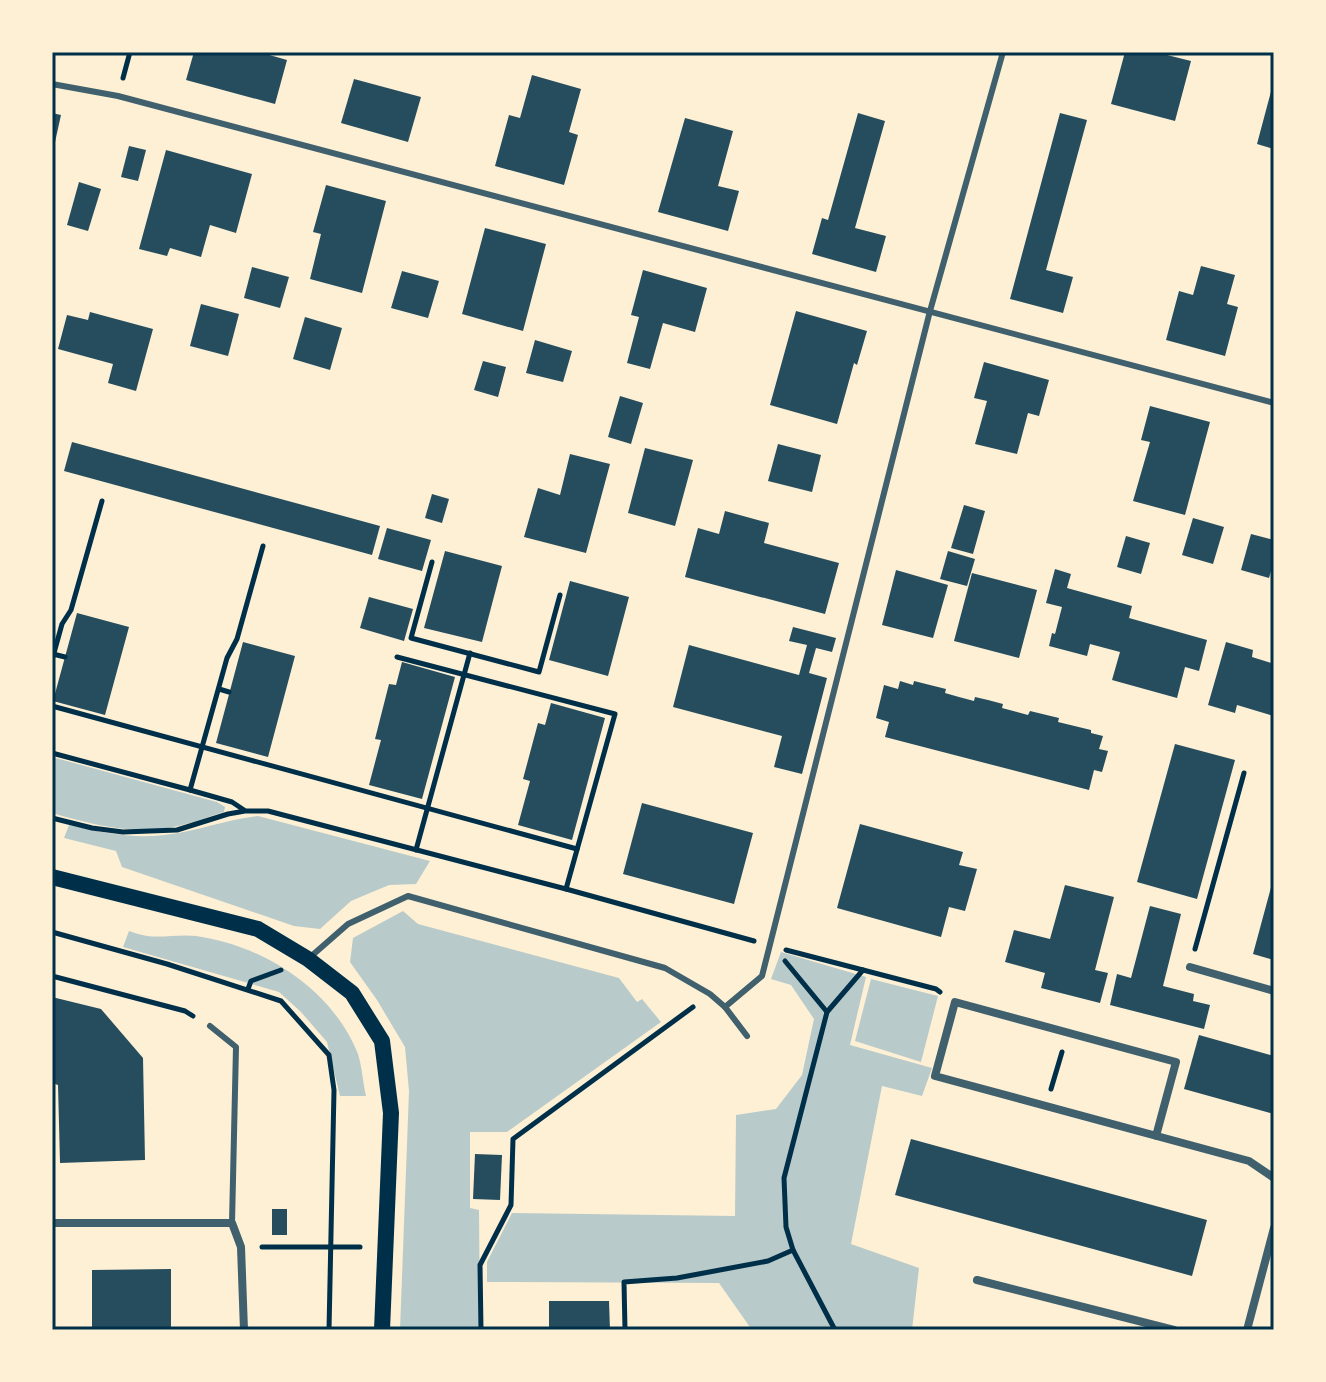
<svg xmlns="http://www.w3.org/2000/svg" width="1326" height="1382" font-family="'Open Sans',sans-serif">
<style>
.green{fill:#b9caca}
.building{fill:#264d5e}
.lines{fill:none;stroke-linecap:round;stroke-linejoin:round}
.path{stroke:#003049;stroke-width:5}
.service{stroke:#3f606c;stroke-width:6}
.minor{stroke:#3f606c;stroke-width:8}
.secondary{stroke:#003049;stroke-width:16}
.neatline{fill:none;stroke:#003049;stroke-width:3}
</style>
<rect width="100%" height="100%" fill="#fdf0d5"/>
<!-- green -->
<g class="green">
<path d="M52 757 217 802 225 807 224 812C210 816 196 822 182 825 139 837 94 825 52 813Z"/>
<path d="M258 816 430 861 416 884 389 885 351 901 320 929 294 926 122 867 116 851 64 838 69 825C102 832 130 839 164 835 196 832 226 819 258 816Z"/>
<polygon points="403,911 418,924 619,978 637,1002 642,999 661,1022 507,1132 470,1132 470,1208 479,1210 480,1330 400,1330 409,1091 405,1047 377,1000 350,962 353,938"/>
<path d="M129 931C135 933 141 935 147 936 163 938 180 934 196 936 263 945 333 990 358 1054 362 1067 363 1083 366 1096H340L327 1042 301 1012 279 992 123 947Z"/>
<polygon points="781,952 866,977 850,1045 932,1068 922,1096 882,1086 851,1244 919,1268 912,1330 752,1330 719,1283 487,1282 487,1262 512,1213 735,1216 736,1115 776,1109 802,1075 814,1019 791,985 771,979"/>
<polygon points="871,979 938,996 921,1062 855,1041"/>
</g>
<!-- building -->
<g class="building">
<polygon points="194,52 259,52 287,60 275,104 186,80"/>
<polygon points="1125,52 1155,52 1191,61 1175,121 1111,104"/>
<polygon points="532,75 581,89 569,132 578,135 564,185 495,166 509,115 520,118"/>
<polygon points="354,79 421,97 408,142 341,123"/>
<polygon points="1273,84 1274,84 1274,149 1257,144"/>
<polygon points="52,113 61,115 53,151 52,151"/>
<polygon points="858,113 885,121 855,228 886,236 876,272 812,254 822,218 828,220"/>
<polygon points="1060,113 1087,120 1046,270 1073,277 1063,313 1010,299"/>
<polygon points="685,118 733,131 718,186 739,191 728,231 658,212"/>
<polygon points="129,146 146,150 138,181 121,177"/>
<polygon points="166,150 252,174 236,233 210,225 201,257 170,248 167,256 139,249"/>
<polygon points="79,182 101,189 88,231 67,225"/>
<polygon points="326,185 386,201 362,293 310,279 321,234 313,232"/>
<polygon points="485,228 546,244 523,331 462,314"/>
<polygon points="1201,266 1235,275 1227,304 1238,307 1225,356 1166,340 1179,291 1193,295"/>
<polygon points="252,267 289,277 280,308 244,298"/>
<polygon points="643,270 707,288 695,332 663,323 650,369 627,363 639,317 631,315"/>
<polygon points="402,271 439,281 428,318 391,308"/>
<polygon points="201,304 239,314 228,356 190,346"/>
<polygon points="796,311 867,331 857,365 854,363 837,424 770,405"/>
<polygon points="90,312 153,329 136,391 108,383 113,364 58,349 67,315 88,320"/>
<polygon points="305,317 342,328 330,370 293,359"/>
<polygon points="535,340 572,351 563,382 526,373"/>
<polygon points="483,361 506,367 498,397 474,390"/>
<polygon points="984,362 1049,380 1039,416 1028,413 1017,454 975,444 987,401 974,398"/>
<polygon points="620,396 643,403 631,444 608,437"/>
<polygon points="1150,406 1210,422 1185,515 1133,501 1150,442 1141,440"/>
<polygon points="72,442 380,526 372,555 64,471"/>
<polygon points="778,444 821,455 812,492 768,481"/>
<polygon points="645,448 693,460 675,526 628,513"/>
<polygon points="570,454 610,464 586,553 524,537 538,488 560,495"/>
<polygon points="432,494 449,499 442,523 425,518"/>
<polygon points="964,505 985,511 973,554 951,548"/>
<polygon points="725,511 769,523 764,543 839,563 825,614 685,577 698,528 719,534"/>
<polygon points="1193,518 1224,527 1213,564 1182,555"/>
<polygon points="387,528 431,540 422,571 378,559"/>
<polygon points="1251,534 1274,540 1274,561 1269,578 1241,570"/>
<polygon points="1126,536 1150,543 1141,574 1117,567"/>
<polygon points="445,551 502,566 482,642 424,628"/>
<polygon points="948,551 975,559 967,586 940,579"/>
<polygon points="1055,569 1071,574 1067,588 1132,606 1129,618 1207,640 1199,671 1185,667 1177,698 1112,680 1120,652 1090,644 1087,656 1049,646 1052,633 1055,634 1062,607 1046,603"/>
<polygon points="896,570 948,585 933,638 882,625"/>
<polygon points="972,573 1037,590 1019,658 954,641"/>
<polygon points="570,581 629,597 608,676 549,660"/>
<polygon points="369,597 413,609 404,641 360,628"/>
<polygon points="77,613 129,627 105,715 53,701"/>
<polygon points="793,627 836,638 832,652 816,648 809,673 827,678 802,774 774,767 782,736 673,707 689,645 799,675 807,645 789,641"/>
<polygon points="243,642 295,656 268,757 216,743"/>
<polygon points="1226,642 1253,650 1252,657 1274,664 1274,716 1237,705 1235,713 1208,705"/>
<polygon points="402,662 455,677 422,799 369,785 381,740 375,739 389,684 396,685"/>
<polygon points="900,681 913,685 914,681 946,689 945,693 959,697 974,701 975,697 988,700 1003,704 1002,708 1028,715 1030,711 1059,718 1058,722 1091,730 1091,733 1103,736 1099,749 1108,751 1102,772 1094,770 1089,790 885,737 889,722 876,718 884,685 898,689"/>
<polygon points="551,703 605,718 572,840 518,825 530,781 523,779 538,723 545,725"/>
<polygon points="1175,744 1235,760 1197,899 1137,882"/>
<polygon points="642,803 753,833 734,904 623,874"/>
<polygon points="860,824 963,852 959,865 977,869 965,911 949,907 941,937 837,908"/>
<polygon points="1273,880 1274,880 1274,960 1253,954"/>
<polygon points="1065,885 1114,897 1095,970 1108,973 1100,1003 1041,988 1045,973 1005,962 1014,930 1050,939"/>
<polygon points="1150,906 1181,914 1163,986 1194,994 1193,1001 1210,1005 1204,1029 1110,1005 1117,974 1131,978"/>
<polygon points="52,997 101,1009 143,1058 145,1160 60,1163 58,1085 52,1083"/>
<polygon points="1199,1035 1274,1056 1274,1114 1184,1089"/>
<polygon points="911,1139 1207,1220 1192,1276 895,1195"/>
<polygon points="475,1154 502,1155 500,1200 473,1199"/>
<rect x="272" y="1209" width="15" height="26"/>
<polygon points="171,1269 171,1330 92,1330 92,1270"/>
<polygon points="549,1301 609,1301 610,1330 549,1330"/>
</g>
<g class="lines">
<!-- path -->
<g class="path">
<polyline points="123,78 130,52"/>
<polyline points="432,562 411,638 539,672 560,595"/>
<polyline points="53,654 65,657"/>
<polyline points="397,657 615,714 566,889"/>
<polyline points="52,660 62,624 71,610 102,501"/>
<polyline points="219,689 229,692"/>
<polyline points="52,706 577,849"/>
<polyline points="52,753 190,790 232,802 244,810"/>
<polyline points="190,790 227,658 237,639 263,546"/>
<polyline points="52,818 92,828 123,832 177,830 228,814 245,811 268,811 566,889 754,941"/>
<polyline points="416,850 470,653"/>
<polyline points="52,932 167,964 281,1001 329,1055 334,1090 329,1330"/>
<polyline points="1195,949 1244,773"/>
<polyline points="786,950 863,970"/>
<polyline points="785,961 827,1012"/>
<polyline points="52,976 185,1011 193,1016"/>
<polyline points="248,989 251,981 281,970"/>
<polyline points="1051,1089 1062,1052"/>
<polyline points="262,1247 360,1247"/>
<polyline points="481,1330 480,1265 511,1205 513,1139 693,1007"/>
<polyline points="625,1330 624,1282 677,1278 768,1261 793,1250"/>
<polyline points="835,1330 793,1250 786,1227 784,1178 827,1012 863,970 936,989 940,992"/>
</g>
<!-- service -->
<g class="service">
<polyline points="52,84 118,96 1274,403"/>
<polyline points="308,959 348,924 408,896 665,968 710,994 725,1007 747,1036"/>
<polyline points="725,1007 762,976 930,311 1003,52"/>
<polyline points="210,1026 236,1047 232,1223"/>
</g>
<!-- minor -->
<g class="minor">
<polyline points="1190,967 1274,991"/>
<polyline points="1156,1136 1176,1062 955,1002 935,1076 1249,1161 1274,1178"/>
<polyline points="52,1223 232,1223 241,1247 244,1330"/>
<polyline points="977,1280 1174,1330"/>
<polyline points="1247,1330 1274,1228"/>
</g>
<!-- secondary -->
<polyline class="secondary" points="52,877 258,929 308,959 352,993 382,1041 391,1113 382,1330"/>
</g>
<!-- border -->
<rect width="1326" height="1382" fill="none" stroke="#fdf0d5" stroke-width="108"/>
<rect x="54" y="54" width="1218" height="1274" class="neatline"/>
</svg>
